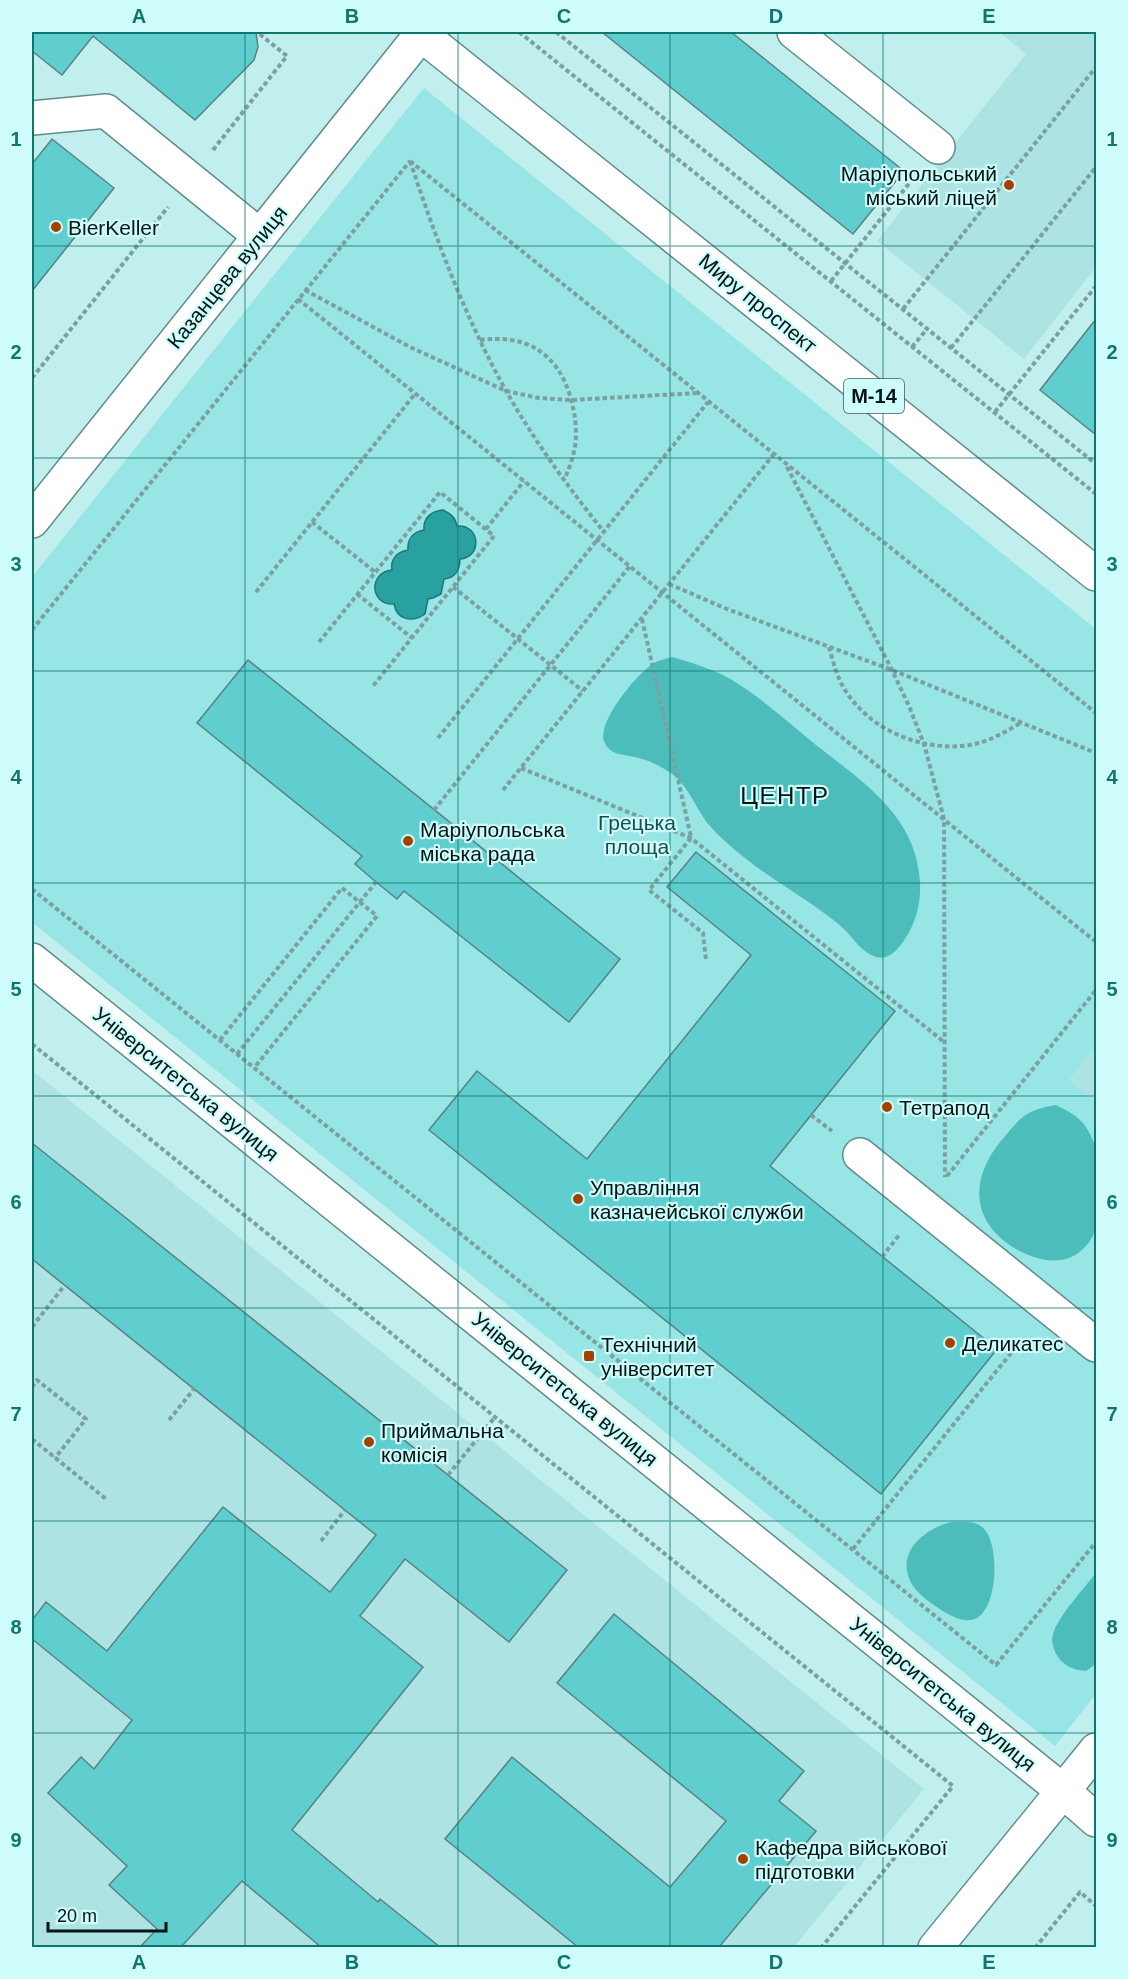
<svg xmlns="http://www.w3.org/2000/svg" width="1128" height="1979" font-family="Helvetica,sans-serif">
<style>
.built{fill:#ade4e3}
.green{fill:#97e5e4}
.forest{fill:#4dbdbc}
.water{fill:#29a1a1;stroke:#1e7777;stroke-width:1.5}
.building{fill:#60cece;stroke:#588382;stroke-width:1.5}
.lines{fill:none;stroke-linecap:round;stroke-linejoin:round}
.minor-casing{stroke:#618c8b;stroke-width:36}
.major-casing{stroke:#618c8b;stroke-width:36}
.highway-casing{stroke:#618c8b;stroke-width:36}
.path{stroke:#7ca09f;stroke-width:4;stroke-dasharray:4.5 3;stroke-linecap:butt}
.minor{stroke:#fff;stroke-width:33}
.major{stroke:#fff;stroke-width:33}
.highway{stroke:#fff;stroke-width:33}
.grid{fill:none;stroke:#0f766e;stroke-width:1.5;stroke-opacity:0.55}
.poi-dot{fill:#a34100;stroke:#cefcfb;stroke-width:2}
.labels{text-anchor:middle;dominant-baseline:central;stroke-width:4.5;stroke-linejoin:round;paint-order:stroke}
.shield{fill:#cefcfb;stroke:#415a5a;stroke-width:1.5}
.shield-label{font-size:20px;font-weight:bold;fill:#041515}
.poi-label{font-size:21px;fill:#041515;stroke:#cefcfb;text-anchor:start}
.street-label{font-size:21px;fill:#041515;stroke:#cefcfb}
.park-label{font-size:21px;fill:#1b4c4c;stroke:#cefcfb}
.quarter-label{font-size:24px;letter-spacing:1.5px;fill:#041515;stroke:#cefcfb}
.neatline{fill:none;stroke:#0f766e;stroke-width:2}
.grid-label{font-size:20px;text-anchor:middle;font-weight:bold;fill:#0f766e}
</style>
<rect width="100%" height="100%" fill="#c1efee"/>
<!-- built -->
<g class="built">
<polygon points="999,32 1096,32 1096,267 1024,359 877,241 1026,54"/>
<polygon points="1096,1046 1096,1102 1069,1080"/>
<polygon points="32,1070 924,1789 794,1947 32,1947"/>
</g>
<!-- green -->
<polygon class="green" points="424,88 1096,629 1096,1046 1069,1080 1096,1102 1096,1694 1055,1746 32,922 32,577"/>
<!-- forest -->
<g class="forest">
<path d="M672 657C693 663 713 669 732 680 762 698 789 723 816 745 863 782 917 816 920 883 921 902 916 923 905 939 898 949 889 961 876 957 862 953 854 939 845 930 831 917 816 907 801 897 769 876 735 854 710 826 696 810 689 786 672 774 662 767 651 761 639 758 626 754 610 757 604 741 597 722 638 672 654 663 659 660 666 659 672 657Z"/>
<path d="M1056 1105C1072 1113 1082 1118 1090 1134 1092 1139 1096 1146 1096 1151 1098 1159 1098 1223 1096 1229 1091 1244 1076 1259 1060 1260 1045 1262 1028 1256 1016 1249 971 1222 969 1180 1001 1141 1020 1118 1025 1110 1056 1105Z"/>
<path d="M951 1522C962 1522 973 1520 982 1527 1001 1541 999 1616 971 1620 961 1622 950 1615 941 1610 931 1603 920 1596 913 1586 893 1555 923 1529 951 1522Z"/>
<path d="M1096 1573V1664L1086 1671C1082 1670 1076 1670 1072 1668 1060 1664 1049 1647 1053 1634 1057 1618 1085 1587 1096 1573Z"/>
</g>
<!-- water -->
<path class="water" d="M443 510C451 514 455 517 457 526 480 524 483 557 460 559 460 570 455 578 444 579L441 594 433 598 428 599 425 614C412 623 397 620 394 604 371 606 367 573 392 570 390 559 397 552 408 550 407 539 413 532 424 530 423 518 431 511 443 510Z"/>
<!-- building -->
<g class="building">
<polygon points="32,32 256,32 258,47 254,60 195,120 93,36 62,75 32,51"/>
<polygon points="602,32 731,32 904,171 853,234"/>
<polygon points="52,139 114,188 32,291 32,164"/>
<polygon points="1096,319 1096,435 1040,390"/>
<polygon points="248,660 620,959 569,1022 404,891 397,899 376,882 355,864 362,856 197,723"/>
<polygon points="696,852 895,1011 770,1166 997,1349 881,1494 429,1130 477,1071 587,1159 751,955 667,887"/>
<polygon points="32,1143 567,1570 509,1642 405,1559 360,1616 423,1667 292,1830 378,1902 380,1899 440,1947 321,1947 242,1881 181,1947 140,1947 157,1929 109,1885 127,1866 48,1793 81,1757 94,1769 132,1720 32,1639 32,1620 46,1602 107,1651 223,1507 330,1592 376,1535 32,1259"/>
<polygon points="614,1614 804,1771 779,1801 816,1831 719,1947 578,1947 445,1839 512,1757 670,1887 726,1821 557,1683"/>
</g>
<g class="lines">
<!-- minor casing -->
<g class="minor-casing">
<g id="minor">
<polyline points="794,32 938,147"/>
<polyline points="32,118 106,111 260,236"/>
<polyline points="32,521 423,32"/>
<polyline points="860,1155 1096,1345"/>
<polyline points="935,1948 1063,1791 1096,1820"/>
</g>
</g>
<!-- major casing -->
<g class="major-casing">
<polyline id="major" points="32,960 1063,1791 1096,1750"/>
</g>
<!-- highway casing -->
<g class="highway-casing">
<polyline id="highway" points="418,32 1096,574"/>
</g>
<!-- path -->
<g class="path">
<polyline points="519,32 1096,494"/>
<polyline points="556,32 1096,464"/>
<polyline points="213,150 287,56 257,32"/>
<polyline points="410,161 1096,713"/>
<path d="M410 161C436 239 465 317 505 389 533 439 568 487 604 532"/>
<polyline points="831,281 915,176"/>
<polyline points="305,290 410,347 506,391 539,398 571,400 698,393"/>
<polyline points="298,299 1096,942"/>
<polyline points="903,309 1096,67"/>
<path d="M480 340C527 334 558 353 571 399 579 430 578 450 564 480"/>
<polyline points="912,347 927,329"/>
<polyline points="951,348 1096,167"/>
<polyline points="32,378 168,207"/>
<polyline points="995,412 1096,286"/>
<polyline points="787,467 892,670 909,706 924,744 944,819 945,1177"/>
<polyline points="312,522 375,572"/>
<polyline points="486,529 524,481"/>
<polyline points="669,584 727,609 892,670 1096,753"/>
<polyline points="453,587 583,691"/>
<polyline points="256,592 415,394"/>
<polyline points="357,594 412,638"/>
<polyline points="642,619 691,837"/>
<polyline points="32,630 410,161"/>
<polyline points="319,642 440,492 494,536 373,686"/>
<path d="M829 647C833 662 837 677 845 690 871 732 927 754 975 744 992 740 1007 731 1022 722"/>
<polyline points="438,738 708,402"/>
<polyline points="521,768 691,838 944,1042"/>
<polyline points="503,790 774,454"/>
<polyline points="434,810 630,566"/>
<polyline points="691,838 649,890 703,933 706,960"/>
<polyline points="32,889 996,1665 1096,1542"/>
<polyline points="220,1040 342,888 377,916 254,1068"/>
<polyline points="32,1044 953,1786 821,1948"/>
<polyline points="237,1054 376,882"/>
<polyline points="811,1115 832,1131"/>
<polyline points="947,1176 1096,990"/>
<polyline points="882,1257 900,1234"/>
<polyline points="32,1327 64,1286"/>
<polyline points="32,1387 37,1380 86,1419 55,1458"/>
<polyline points="169,1420 194,1389"/>
<polyline points="32,1439 106,1499"/>
<polyline points="448,1475 495,1417"/>
<polyline points="321,1541 345,1510"/>
<polyline points="853,1549 1011,1353 1031,1338"/>
<polyline points="1035,1948 1080,1892 1096,1906"/>
</g>
<!-- minor -->
<use href="#minor" class="minor"/>
<!-- major -->
<use href="#major" class="major"/>
<!-- highway -->
<use href="#highway" class="highway"/>
</g>
<!-- grid -->
<path class="grid" d="M245 32V1948M458 32V1948M670 32V1948M883 32V1948M32 246H1096M32 458H1096M32 671H1096M32 883H1096M32 1096H1096M32 1308H1096M32 1521H1096M32 1733H1096"/>
<!-- markers -->
<g class="poi-dot">
<circle cx="1009" cy="185" r="6"/>
<circle cx="56" cy="227" r="6"/>
<circle cx="408" cy="841" r="6"/>
<circle cx="887" cy="1107" r="6"/>
<circle cx="578" cy="1199" r="6"/>
<circle cx="950" cy="1343" r="6"/>
<rect x="583" y="1350" width="12" height="12" rx="3"/>
<circle cx="369" cy="1442" r="6"/>
<circle cx="743" cy="1859" r="6"/>
</g>
<g class="labels">
<!-- shield labels -->
<rect class="shield" x="844" y="379" width="60" height="34" rx="4.5"/>
<g class="shield-label">
<text x="874" y="396">М-14</text>
</g>
<!-- poi labels -->
<g class="poi-label">
<text x="997" y="173" text-anchor="end">Маріупольський<tspan x="997" dy="24">міський ліцей</tspan></text>
<text x="68" y="227">BierKeller</text>
<text x="420" y="829">Маріупольська<tspan x="420" dy="24">міська рада</tspan></text>
<text x="899" y="1107">Тетрапод</text>
<text x="590" y="1187">Управління<tspan x="590" dy="24">казначейської служби</tspan></text>
<text x="962" y="1343">Деликатес</text>
<text x="601" y="1344">Технічний<tspan x="601" dy="24">університет</tspan></text>
<text x="381" y="1430">Приймальна<tspan x="381" dy="24">комісія</tspan></text>
<text x="755" y="1847">Кафедра військової<tspan x="755" dy="24">підготовки</tspan></text>
</g>
<!-- street labels -->
<g class="street-label">
<text transform="translate(227 277) rotate(-51)">Казанцева вулиця</text>
<text transform="translate(758 303) rotate(39)">Миру проспект</text>
<text transform="translate(186 1084) rotate(39)">Університетська вулиця</text>
<text transform="translate(565 1389) rotate(39)">Університетська вулиця</text>
<text transform="translate(943 1694) rotate(39)">Університетська вулиця</text>
</g>
<!-- park labels -->
<g class="park-label">
<text x="637" y="822">Грецька<tspan x="637" dy="24">площа</tspan></text>
</g>
<!-- quarter labels -->
<g class="quarter-label">
<text x="785" y="795">ЦЕНТР</text>
</g>
</g>
<!-- border -->
<rect width="1128" height="1979" fill="none" stroke="#cefcfb" stroke-width="66"/>
<!-- scale -->
<path d="M48 1922v9h118v-9" fill="none" stroke="#041515" stroke-width="3"/>
<text x="57" y="1922" font-size="18" fill="#041515" stroke="#cefcfb" stroke-width="4.5" paint-order="stroke">20 m</text>
<rect x="33" y="33" width="1062" height="1913" class="neatline"/>
<g class="grid-label">
<text x="139" y="23">A</text>
<text x="352" y="23">B</text>
<text x="564" y="23">C</text>
<text x="776" y="23">D</text>
<text x="989" y="23">E</text>
<text x="16" y="146">1</text>
<text x="1112" y="146">1</text>
<text x="16" y="359">2</text>
<text x="1112" y="359">2</text>
<text x="16" y="571">3</text>
<text x="1112" y="571">3</text>
<text x="16" y="784">4</text>
<text x="1112" y="784">4</text>
<text x="16" y="996">5</text>
<text x="1112" y="996">5</text>
<text x="16" y="1209">6</text>
<text x="1112" y="1209">6</text>
<text x="16" y="1421">7</text>
<text x="1112" y="1421">7</text>
<text x="16" y="1634">8</text>
<text x="1112" y="1634">8</text>
<text x="16" y="1847">9</text>
<text x="1112" y="1847">9</text>
<text x="139" y="1969">A</text>
<text x="352" y="1969">B</text>
<text x="564" y="1969">C</text>
<text x="776" y="1969">D</text>
<text x="989" y="1969">E</text>
</g>
</svg>
